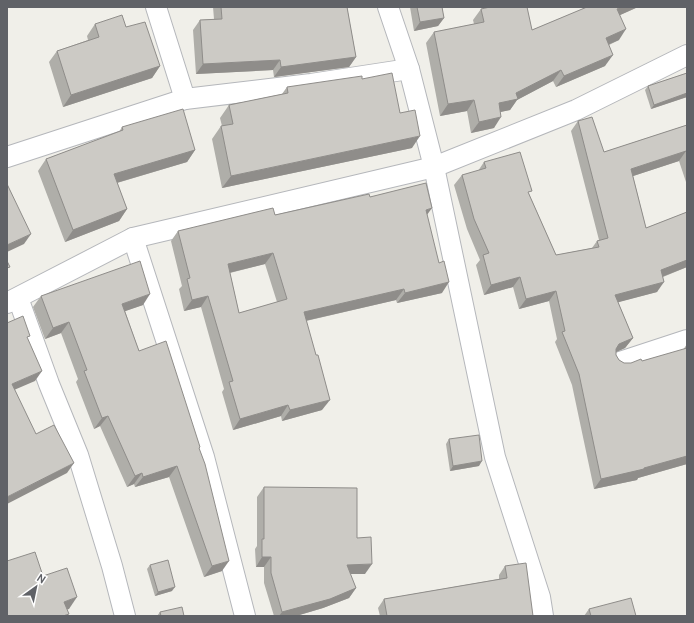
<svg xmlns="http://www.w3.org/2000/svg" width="694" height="623" font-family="Cabin,sans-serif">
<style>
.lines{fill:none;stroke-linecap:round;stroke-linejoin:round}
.street-casing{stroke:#b5b7bb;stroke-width:22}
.street{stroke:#fff;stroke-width:20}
.wall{fill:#afaea9;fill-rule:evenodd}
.shaded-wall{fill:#8f8d8a}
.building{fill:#cccac5;stroke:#8f8d8a;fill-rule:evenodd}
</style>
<rect width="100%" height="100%" fill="#f0efe9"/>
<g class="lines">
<!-- street casing -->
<g class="street-casing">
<g id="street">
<polyline points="156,7 185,99"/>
<polyline points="388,7 409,69 434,167 495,457 540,597 543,616"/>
<polyline points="7,157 185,99 311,84 409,69"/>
<polyline points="133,238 204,457 245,616"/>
<polyline points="18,298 49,384 78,455 112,566 125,616"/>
<polyline points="7,303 133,238 434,167 576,110 687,55"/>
<polyline points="620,362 687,340"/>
</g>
</g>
<!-- street -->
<use href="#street" class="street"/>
</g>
<!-- wall -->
<g class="wall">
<polygon points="213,7 347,7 356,57 349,67 274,77 273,70 196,74 193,30 200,20 214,19"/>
<polygon points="410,7 442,7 444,18 438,26 414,31"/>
<polygon points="582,7 638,7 620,15 619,40 609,45 605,66 556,87 553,81 517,100 510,110 500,112 494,128 471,133 467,111 440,116 426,43 434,32 474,24 473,20 481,9 532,30 583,9"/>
<polygon points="95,24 126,27 160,66 152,78 63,107 49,62 57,51 88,40 87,36"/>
<polygon points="687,73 687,97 651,109 645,90 648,86"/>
<polygon points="362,79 400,113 412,148 222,188 212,139 221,126 222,126 220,118 229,105 282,94 287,87"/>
<polygon points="578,121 604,152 687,125 687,185 679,161 633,176 646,228 687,212 687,267 663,277 657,292 618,302 633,338 625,348 616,352 616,355 619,360 624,363 631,363 642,361 683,350 687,344 687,464 638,478 637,480 594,489 572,385 555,342 557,339 549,301 519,309 513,287 484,295 476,265 480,260 467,229 454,185 462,175 478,171 484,162 529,194 556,255 592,248 597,241 599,240 571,131"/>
<polygon points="122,127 195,150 187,162 117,183 127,209 119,221 65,242 38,171 46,159 119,132"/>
<path d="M370 197 427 215 442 293 397 303 396 300 306 321 322 410 282 421 281 416 233 430 222 392 224 389 201 307 184 311 179 289 182 286 171 241 178 231 275 215ZM265 264 277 302 239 313 230 273Z"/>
<polygon points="41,296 143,305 125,311 139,351 200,447 199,448 222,571 204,577 169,477 135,487 134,484 127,487 100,426 94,429 76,382 78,379 61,333 45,339 33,307"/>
<polygon points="449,439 479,466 450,471 446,444"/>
<polygon points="264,487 357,538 365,574 350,574 356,588 349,598 323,608 296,616 274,616 264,583 264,567 256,567 255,549 257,546 257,497"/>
<polygon points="150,565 172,591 155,596 147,569"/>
<polygon points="505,566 533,616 380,616 378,608 384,599 499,579 499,575"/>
<polygon points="589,609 636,616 584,616"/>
<polygon points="160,612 184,616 157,616"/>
</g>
<!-- shaded-wall -->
<g class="shaded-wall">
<polygon points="621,7 638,7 609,20 617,9"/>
<polygon points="444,18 438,26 414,31 420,22"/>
<polygon points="626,29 619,40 598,49 606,38"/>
<polygon points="613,55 605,66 556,87 564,76"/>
<polygon points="356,57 349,67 274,77 281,67"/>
<polygon points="280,60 273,70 196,74 203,64"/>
<polygon points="160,66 152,78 63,107 71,95"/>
<polygon points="561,70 553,81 517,100 510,110 491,114 499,103 516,93"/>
<polygon points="687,93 687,97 651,109 654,105"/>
<polygon points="474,100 467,111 440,116 448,104"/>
<polygon points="501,117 494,128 471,133 479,122"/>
<polygon points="420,136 412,148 222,188 231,176"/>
<polygon points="195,150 187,162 106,186 114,174"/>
<polygon points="686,151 679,161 624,179 631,169"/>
<polygon points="432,208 424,219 426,210"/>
<polygon points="127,209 119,221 65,242 73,230"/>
<polygon points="31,234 24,244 7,252 7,245"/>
<polygon points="273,253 265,264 220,275 228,264"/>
<polygon points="687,260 687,267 654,280 661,270"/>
<polygon points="520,277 513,287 484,295 491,285"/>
<polygon points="449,282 442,293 397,303 405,293"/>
<polygon points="664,282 657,292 608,305 615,295"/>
<polygon points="404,289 396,300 296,323 304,312"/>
<polygon points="556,291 549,301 519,309 526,299"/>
<polygon points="150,294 143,305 114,315 122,304"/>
<polygon points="208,296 201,307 184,311 192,300"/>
<polygon points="69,322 61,333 45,339 53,328"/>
<polygon points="633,338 625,348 612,354 619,344"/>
<polygon points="42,371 35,381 7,393 12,384"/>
<polygon points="330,400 322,410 282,421 290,410"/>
<polygon points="288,405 281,416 233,430 240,419"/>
<polygon points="108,416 100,426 94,429 102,418"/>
<polygon points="687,456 687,464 638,478 637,480 594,489 601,479 644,468"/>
<polygon points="482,461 479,466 450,471 453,466"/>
<polygon points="74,463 67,473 7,504 7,497"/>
<polygon points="177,466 169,477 135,487 143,477"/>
<polygon points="142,473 134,484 127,487 135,476"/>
<polygon points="262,557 271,557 264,567 256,567"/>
<polygon points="229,561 222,571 204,577 212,566"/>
<polygon points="372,564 365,574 340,574 347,565"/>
<polygon points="175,587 172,591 155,596 158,592"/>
<polygon points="356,588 349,598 323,608 296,616 279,616 282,612"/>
<polygon points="77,597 69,609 56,613 64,602"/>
</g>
<!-- building -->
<g class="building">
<polygon points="221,7 347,7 356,57 281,67 280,60 203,64 200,20 222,19"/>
<polygon points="417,7 442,7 444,18 420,22"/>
<polygon points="490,7 527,7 532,30 587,7 621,7 617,9 626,29 606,38 613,55 564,76 561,70 516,93 518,99 499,103 501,117 479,122 474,100 448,104 434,32 484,22 481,9"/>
<polygon points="122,15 126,27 145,22 160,66 71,95 57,51 99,37 95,24"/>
<polygon points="392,73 400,113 415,110 420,136 231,176 221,126 233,124 229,105 288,93 287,87 362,76 362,79"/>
<polygon points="687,73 687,93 654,105 648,86"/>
<polygon points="183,109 195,150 114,174 127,209 73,230 46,159 123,130 122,127"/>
<polygon points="592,117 604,152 687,125 687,154 686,151 631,169 646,228 687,212 687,260 661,270 664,282 615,295 633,338 619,344 616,349 616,355 619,360 624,363 631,363 641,359 642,361 687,348 687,456 644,468 644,469 601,479 579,374 562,332 565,331 556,291 526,299 520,277 491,285 483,255 489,253 474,219 462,175 486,168 484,162 520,152 532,191 528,192 556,255 599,247 597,241 608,238 578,121"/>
<path d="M426 183 432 208 426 210 439 263 444 261 449 282 405 293 404 289 304 312 316 355H318L330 400 290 410 288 405 240 419 229 382 233 381 208 296 192 300 187 279 190 278 178 231 273 208 275 215 369 194 370 197ZM273 253 287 299 239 313 228 264Z"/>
<polygon points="7,184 31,234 7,245"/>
<polygon points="7,261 10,267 7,268"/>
<polygon points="140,261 150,294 122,304 139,351 166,341 200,447 199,448 205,464 229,561 212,566 177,466 143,477 142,473 135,476 108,416 102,418 84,371 87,370 69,322 53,328 41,296"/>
<polygon points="23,316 30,336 27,337 42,371 12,384 36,434 54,425 74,463 7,497 7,323"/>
<polygon points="479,435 482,461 453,466 449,439"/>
<polygon points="264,487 357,488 357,538 371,537 372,564 347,565 356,588 330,599 282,612 271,573 271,557 262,557 262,539 264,539"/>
<polygon points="35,552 43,576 67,568 77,597 64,602 69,614 63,616 7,616 7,561"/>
<polygon points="168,560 175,587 158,592 150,565"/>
<polygon points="526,563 533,616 387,616 384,599 507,578 505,566"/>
<polygon points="631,598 636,616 591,616 589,609"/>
<polygon points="182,607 184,616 161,616 160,612"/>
</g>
<!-- border -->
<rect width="694" height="623" fill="none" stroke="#606267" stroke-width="16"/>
<!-- north arrow -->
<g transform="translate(36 587) rotate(33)" stroke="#ffffff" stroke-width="3" paint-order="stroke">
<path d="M0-3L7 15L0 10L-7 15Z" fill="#606267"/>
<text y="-6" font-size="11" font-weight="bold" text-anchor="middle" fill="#606267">N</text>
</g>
</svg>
